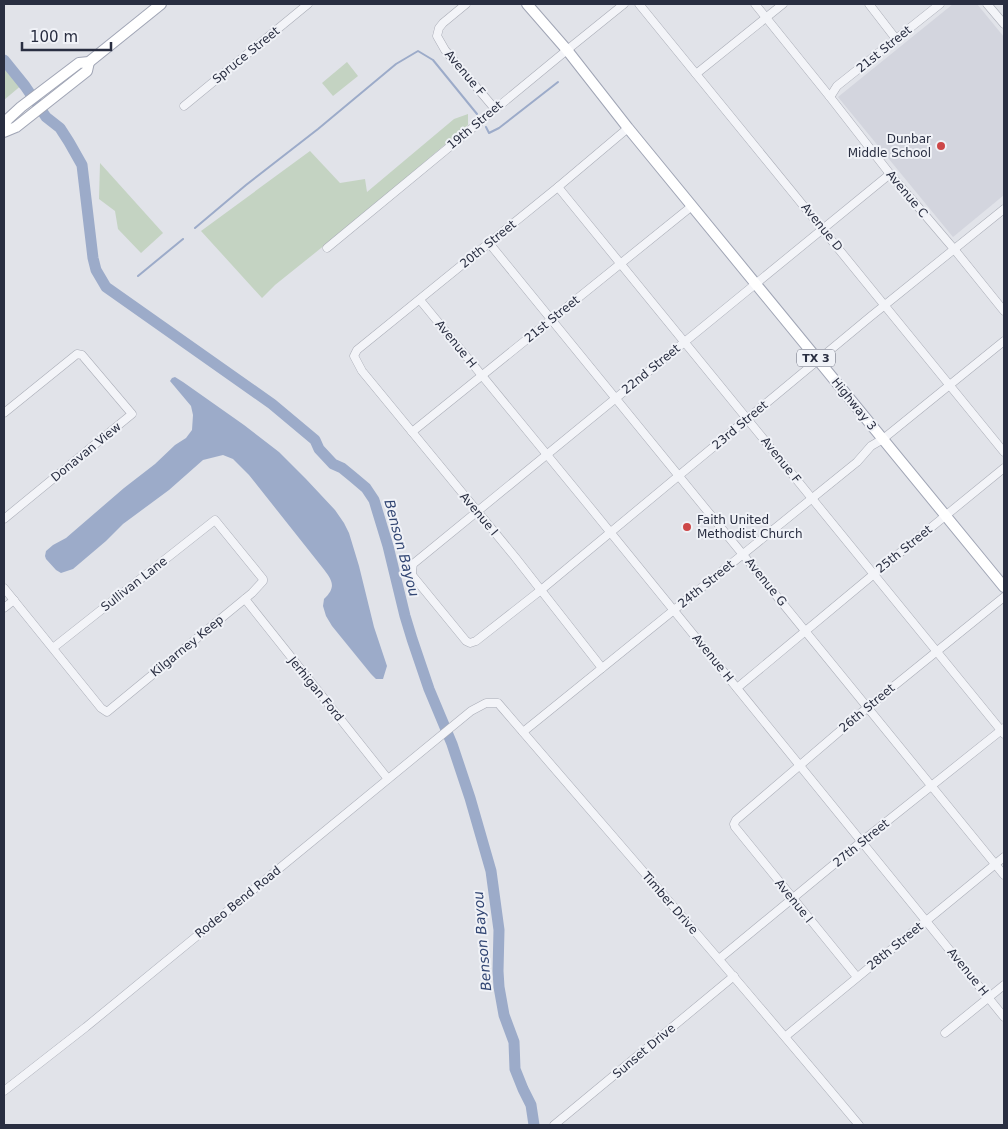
<svg xmlns="http://www.w3.org/2000/svg" width="1008" height="1129" font-family="'DejaVu Sans',sans-serif">
<style>
.built{fill:#d3d5de}
.green{fill:#c4d3c2}
.water{fill:#9cabc9}
.lines{fill:none;stroke-linecap:round;stroke-linejoin:round}
.stream{stroke:#9cabc9;stroke-width:2}
.river{stroke:#9cabc9;stroke-width:11}
.minor-casing{stroke:#aaadb7;stroke-width:9}
.major-casing{stroke:#a0a5b5;stroke-width:12}
.minor{stroke:#f3f4f8;stroke-width:8}
.major{stroke:#fff;stroke-width:10}
.poi-dot{fill:#cd4748;stroke:#f0f2f7;stroke-width:2}
.labels{text-anchor:middle;dominant-baseline:central;stroke-width:4;stroke-linejoin:round;paint-order:stroke}
.shield{fill:#f0f2f7;stroke:#656978;stroke-width:1}
.shield-label{font-size:11px;font-weight:bold;fill:#292e41}
.street-label{font-size:12px;fill:#292e41;stroke:#f0f2f7}
.poi-label{font-size:12px;fill:#292e41;stroke:#f0f2f7;text-anchor:end}
.water-label{font-size:14px;font-style:italic;fill:#334774;stroke:#f0f2f7}
</style>
<rect width="100%" height="100%" fill="#e1e3e9"/>
<!-- built -->
<polygon class="built" points="953,4 977,4 1004,37 1004,195 953,237 838,97"/>
<!-- green -->
<g class="green">
<polygon points="4,61 23,84 4,100"/>
<polygon points="347,62 358,76 333,96 322,83"/>
<polygon points="468,114 468,125 361,216 275,285 262,298 201,231 310,151 340,183 365,179 367,192 454,119"/>
<polygon points="100,163 163,233 141,253 118,229 115,211 99,199"/>
</g>
<!-- water -->
<path class="water" d="M175 377 183 382 244 425 279 452 306 479 335 510 344 523 349 533 359 566 374 627 387 666 383 679H376L371 674 332 626 326 616 323 606 324 599C338 586 331 579 322 567L249 475 233 459 223 455 203 460 169 490 123 524 106 541 73 569 61 573 56 570 46 559 45 556 46 551 53 545 66 538 124 488 155 464 175 445 186 438 192 430 193 415 191 406 170 381 172 378Z"/>
<g class="lines">
<!-- stream -->
<g class="stream">
<polyline points="486,127 489,133 499,128 558,82"/>
<polyline points="195,228 246,185 318,129 396,64 418,51 433,60 477,114"/>
<polyline points="138,276 183,239"/>
<polyline points="125,302 126,300"/>
</g>
<!-- river -->
<polyline class="river" points="4,60 25,86 46,117 60,128 69,142 82,165 93,258 96,270 106,287 272,404 315,440 319,449 333,464 342,468 353,477 366,488 374,500 388,546 405,616 412,639 429,689 452,744 470,798 491,871 499,930 498,971 499,987 504,1015 514,1042 515,1069 523,1089 531,1105 534,1125"/>
<!-- minor casing -->
<g class="minor-casing">
<g id="minor">
<polyline points="466,4 443,23 439,28 437,36 445,50 495,109"/>
<polyline points="639,4 1004,452"/>
<polyline points="755,4 830,97 890,174 954,249 1004,311"/>
<polyline points="869,4 896,39"/>
<polyline points="987,4 1004,24"/>
<polyline points="696,74 783,4"/>
<polyline points="830,97 837,86 940,4"/>
<polyline points="184,106 308,4"/>
<polyline points="890,174 413,564 412,570 412,575 466,641 470,643 476,641 541,590 870,317 1004,209"/>
<polyline points="558,187 1004,734"/>
<polyline points="489,243 1004,875"/>
<polyline points="327,248 567,50 624,4"/>
<polyline points="420,300 589,506 1004,1017"/>
<polyline points="4,413 77,354 82,355 132,414 4,519"/>
<polyline points="412,432 692,206"/>
<polyline points="4,588 101,708 107,712 252,593 263,581 263,579 215,520 53,648"/>
<polyline points="245,599 388,779"/>
<polyline points="4,608 14,600"/>
<polyline points="602,668 515,557 362,371 354,356 357,350 558,187 628,128"/>
<polyline points="737,688 874,574 1004,468"/>
<polyline points="523,732 857,462 871,446 883,439 1004,341"/>
<polyline points="719,959 861,842 1004,728"/>
<polyline points="857,977 735,827 734,824 736,820 868,707 1004,597"/>
<polyline points="945,1033 1004,985"/>
<polyline points="786,1036 1004,857"/>
<path d="M4 1091 86 1027 471 711 486 703H498C619 844 741 983 859 1125"/>
<polyline points="554,1125 734,976"/>
</g>
</g>
<!-- major casing -->
<g class="major-casing">
<g id="major">
<polyline points="527,4 567,50 628,128 1004,587"/>
<polyline points="4,125 8,119 21,107 79,63 89,62 161,4"/>
<polyline points="4,132 16,127 87,71 89,62"/>
</g>
</g>
<!-- minor -->
<use href="#minor" class="minor"/>
<!-- major -->
<use href="#major" class="major"/>
</g>
<!-- markers -->
<g class="poi-dot">
<circle cx="941" cy="146" r="5"/>
<circle cx="687" cy="527" r="5"/>
</g>
<g class="labels">
<!-- shield labels -->
<rect class="shield" x="797" y="349.5" width="38" height="17" rx="4"/>
<g class="shield-label">
<text x="816" y="358">TX 3</text>
</g>
<!-- street labels -->
<g class="street-label">
<text transform="translate(884 49) rotate(-39)">21st Street</text>
<text transform="translate(246 55) rotate(-39)">Spruce Street</text>
<text transform="translate(465 73) rotate(50)">Avenue F</text>
<text transform="translate(475 125) rotate(-40)">19th Street</text>
<text transform="translate(907 194) rotate(50)">Avenue C</text>
<text transform="translate(822 227) rotate(51)">Avenue D</text>
<text transform="translate(488 244) rotate(-39)">20th Street</text>
<text transform="translate(552 319) rotate(-39)">21st Street</text>
<text transform="translate(456 344) rotate(51)">Avenue H</text>
<text transform="translate(651 369) rotate(-39)">22nd Street</text>
<text transform="translate(854 404) rotate(51)">Highway 3</text>
<text transform="translate(740 425) rotate(-40)">23rd Street</text>
<text transform="translate(86 452) rotate(-39)">Donavan View</text>
<text transform="translate(781 460) rotate(51)">Avenue F</text>
<text transform="translate(479 514) rotate(50)">Avenue I</text>
<text transform="translate(904 549) rotate(-39)">25th Street</text>
<text transform="translate(766 582) rotate(51)">Avenue G</text>
<text transform="translate(134 584) rotate(-38)">Sullivan Lane</text>
<text transform="translate(706 584) rotate(-39)">24th Street</text>
<text transform="translate(187 646) rotate(-39)">Kilgarney Keep</text>
<text transform="translate(713 658) rotate(51)">Avenue H</text>
<text transform="translate(316 689) rotate(51)">Jerhigan Ford</text>
<text transform="translate(867 708) rotate(-40)">26th Street</text>
<text transform="translate(861 843) rotate(-39)">27th Street</text>
<text transform="translate(794 901) rotate(51)">Avenue I</text>
<text transform="translate(238 902) rotate(-39)">Rodeo Bend Road</text>
<text transform="translate(670 903) rotate(49)">Timber Drive</text>
<text transform="translate(895 946) rotate(-39)">28th Street</text>
<text transform="translate(968 972) rotate(51)">Avenue H</text>
<text transform="translate(644 1051) rotate(-40)">Sunset Drive</text>
</g>
<!-- poi labels -->
<g class="poi-label">
<text x="931" y="139">Dunbar<tspan x="931" dy="14">Middle School</tspan></text>
<text x="697" y="520" text-anchor="start">Faith United<tspan x="697" dy="14">Methodist Church</tspan></text>
</g>
<!-- water labels -->
<g class="water-label">
<text transform="translate(402 548) rotate(75)">Benson Bayou</text>
<text transform="translate(482 941) rotate(-95)">Benson Bayou</text>
</g>
</g>
<!-- border -->
<rect width="1008" height="1129" fill="none" stroke="#292e41" stroke-width="10"/>
<!-- scale -->
<path d="M22 42v8h89v-8" fill="none" stroke="#292e41" stroke-width="2.5"/>
<text x="30" y="42" font-size="15" fill="#292e41" stroke="#f0f2f7" stroke-width="4" paint-order="stroke">100 m</text>
</svg>
